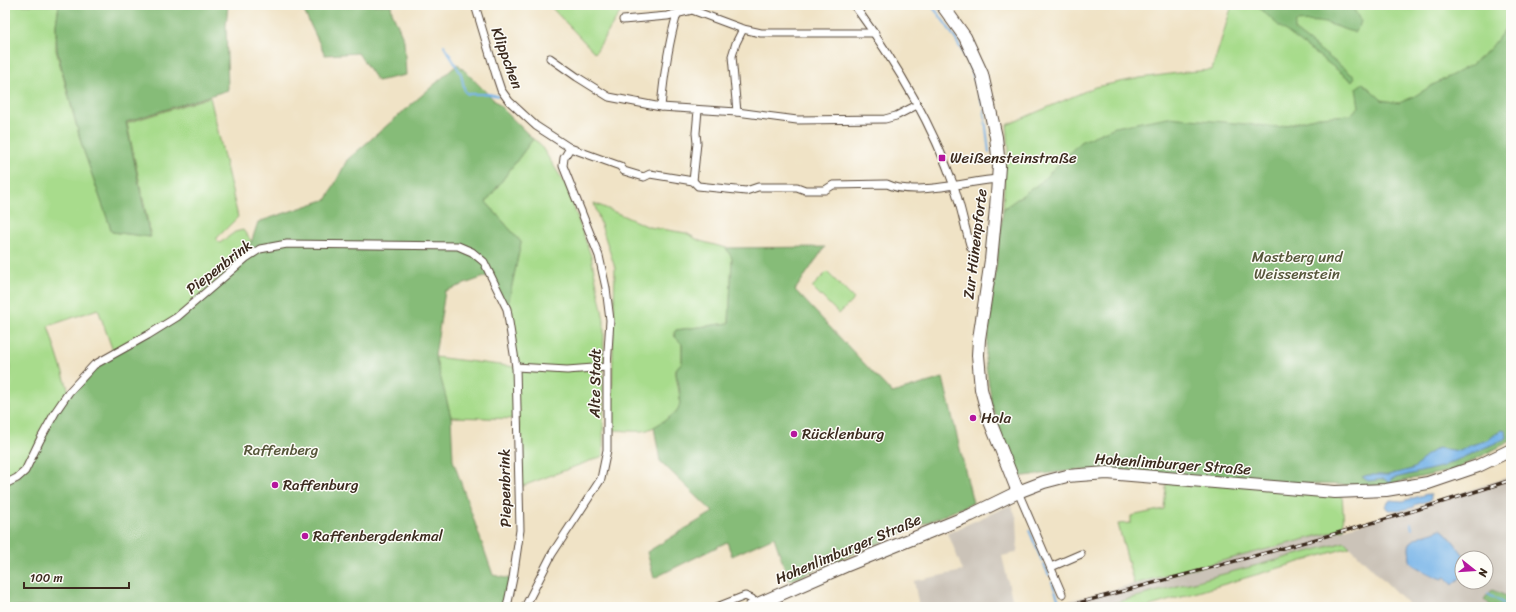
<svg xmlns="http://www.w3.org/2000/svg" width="1516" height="612" font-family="Sriracha,sans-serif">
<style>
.industrial{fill:#cbc3b8;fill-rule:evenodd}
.green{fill:#a8dc8c;stroke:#728355}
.forest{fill:#86bc78;stroke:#60734b}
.water{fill:#76b3e8;stroke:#586e83}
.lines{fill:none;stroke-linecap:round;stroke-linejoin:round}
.stream{stroke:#76b3e8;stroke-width:2}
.street-casing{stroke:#564637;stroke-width:9}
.primary-casing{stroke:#564637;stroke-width:14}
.street{stroke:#fff;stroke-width:7}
.primary{stroke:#fff;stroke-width:12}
.rail-casing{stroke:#3b2a1e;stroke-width:3.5}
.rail{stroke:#fdfcf7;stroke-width:2;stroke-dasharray:6;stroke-linecap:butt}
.poi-dot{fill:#b5179e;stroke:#fdfcf7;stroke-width:1.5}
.labels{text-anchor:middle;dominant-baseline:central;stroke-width:3;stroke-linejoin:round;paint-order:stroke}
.street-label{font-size:15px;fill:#3b2a1e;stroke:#fdfcf7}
.poi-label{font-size:15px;fill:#3b2a1e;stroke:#fdfcf7;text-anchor:start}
.park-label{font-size:15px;fill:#56563a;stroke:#fdfcf7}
</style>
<rect width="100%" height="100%" fill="#fdfcf7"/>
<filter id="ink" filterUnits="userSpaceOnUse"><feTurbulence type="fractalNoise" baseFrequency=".025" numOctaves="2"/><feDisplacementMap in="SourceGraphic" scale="8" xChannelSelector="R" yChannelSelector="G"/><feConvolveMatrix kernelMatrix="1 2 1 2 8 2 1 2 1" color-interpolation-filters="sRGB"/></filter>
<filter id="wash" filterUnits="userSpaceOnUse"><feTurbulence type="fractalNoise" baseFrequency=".012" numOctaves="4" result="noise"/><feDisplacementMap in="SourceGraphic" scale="16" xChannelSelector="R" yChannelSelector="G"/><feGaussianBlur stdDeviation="0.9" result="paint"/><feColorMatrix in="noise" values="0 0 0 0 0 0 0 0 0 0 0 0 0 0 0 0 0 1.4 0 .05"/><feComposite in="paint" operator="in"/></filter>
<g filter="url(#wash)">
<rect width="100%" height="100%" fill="#f0e3c6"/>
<!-- industrial -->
<g class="industrial">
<path d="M1511 476V598L1492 590 1484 599 1492 607H1411L1345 542 1098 607H1045L1344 529 1441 500ZM1462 558H1486V582H1462Z"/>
<polygon points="1008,506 1012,507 1017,519 1018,540 1017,551 1015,553 1002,556 1014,607 919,607 914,581 963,571 948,533"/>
</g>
<!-- green -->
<g class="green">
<polygon points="5,5 59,5 56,25 56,50 82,146 112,232 151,237 127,123 210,97 238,217 216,239 220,243 235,232 243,230 252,242 246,258 177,317 114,354 98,309 48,326 69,392 25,471 5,484 5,433 7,433 10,369 5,335"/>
<polygon points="549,5 613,5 621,11 595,53"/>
<polygon points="1232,5 1511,5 1511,435 1009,205 1003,209 1005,163 1009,150 1007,125 1095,87 1140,78 1186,72 1212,70"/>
<polygon points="533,139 539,143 566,185 591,256 604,320 603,456 520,487 519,419 451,417 435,357 516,367 507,309 521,242 486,202"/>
<path d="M594 203 649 227 686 233 700 241 726 248 732 258 729 323 676 330 674 333 675 337 682 344V363C679 365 677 368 676 370 675 377 681 395 680 405 679 414 652 430 643 431 633 432 622 430 611 430L615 268Z"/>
<polygon points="827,272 854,299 839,314 812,287"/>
<polygon points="1167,477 1342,492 1344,529 1134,584 1118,524 1131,523 1131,516 1164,509"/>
<polygon points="1345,542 1350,547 1147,607 1098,607"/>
</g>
<!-- forest -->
<g class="forest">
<polygon points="59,5 228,5 226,26 228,90 126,122 150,237 112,232 82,146 57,50 56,25"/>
<polygon points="301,5 391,5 392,12 404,40 406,75 377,81 358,53 325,55"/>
<path d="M1256 5H1351L1361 21 1359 27 1354 32C1346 31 1340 27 1332 25 1320 21 1308 21 1296 22L1294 30 1355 77 1352 81 1279 26Z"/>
<polygon points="1511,21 1511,441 1454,470 1379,486 1252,482 1079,470 1015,477 1010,465 992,404 985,360 1003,209 1041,182 1080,142 1115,127 1168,117 1279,127 1318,117 1350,115 1359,107 1356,88 1363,83 1382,100 1399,103 1413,97 1431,86 1471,65 1490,49"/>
<polygon points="458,64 533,139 486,202 521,242 507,309 490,275 445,291 435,356 451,417 453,460 493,575 511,579 505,607 5,607 5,484 17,478 56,411 94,365 177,317 246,258 258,222 327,199 347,160"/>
<path d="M825 247 795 290 892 393 943 378 973 503 789 581 774 537 732 556 727 542 654 578 647 552 713 512 660 461 654 427C678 412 684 412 678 381 676 375 675 371 678 366L682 363V344L675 337 674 333 676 330 729 323 732 258 726 248Z"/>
<polygon points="1492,590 1511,598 1511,607 1492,607 1484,599"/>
</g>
<!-- water -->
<g class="water">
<polygon points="1502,429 1506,430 1507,438 1441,467 1391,479 1390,482 1388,482 1384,479 1368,481 1362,477 1368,475 1388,475 1412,469 1417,466 1426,455 1438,448 1460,451 1471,445 1488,440"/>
<polygon points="1427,494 1431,495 1431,500 1415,505 1414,507 1402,510 1388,510 1385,506 1390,500 1403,501"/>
<path d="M1440 529C1448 532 1460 551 1466 558H1462V576L1453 585 1445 577 1442 579C1437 578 1413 566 1411 563 1409 560 1410 554 1409 550 1409 547 1409 544 1411 542 1420 534 1430 534 1440 529Z"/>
</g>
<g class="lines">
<!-- stream -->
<g class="stream">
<path d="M931 5C956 34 973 69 983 106"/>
<polyline points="444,45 461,74 465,92 468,94 489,94 498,96"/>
<polyline points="984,110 989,153"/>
<polyline points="1411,524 1412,529"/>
<polyline points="1029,530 1042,561"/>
<polyline points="1044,565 1049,575"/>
<polyline points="1052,582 1060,604"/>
<polyline points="1488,594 1509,607"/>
</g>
</g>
</g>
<g filter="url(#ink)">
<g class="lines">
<!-- street casing -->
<g class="street-casing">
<g id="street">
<path d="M475 5 496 75 501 90 509 101 536 126 570 148 620 166 624 171 644 177 650 174 693 181 698 186 746 191 758 187H797L805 190H825L833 185 887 184C912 197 969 181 998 179"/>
<path d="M854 5C895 61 931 121 954 186 961 207 965 228 971 248"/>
<polyline points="623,20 667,16 692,10 743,29 761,33 875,33"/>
<polyline points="550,58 577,77 609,97 661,107 737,112 732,56 736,43 743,29"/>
<path d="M661 107C664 75 668 45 677 14"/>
<polyline points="737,112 797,120 885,119 896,116 917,105"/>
<polyline points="693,181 697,143 696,133 698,110"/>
<polyline points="5,484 17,478 25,471 40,440 56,411 69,392 94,365 148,335 177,317 246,258 260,249 287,244 458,246 472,252 484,262 507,309 516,367 567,370 607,367"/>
<polyline points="1018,492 1062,594"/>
<polyline points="1051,567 1081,554"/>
<polyline points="507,607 513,578 520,530 516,367"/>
<polyline points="525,607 552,554 601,479 607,450 607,367 610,320 606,288 599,256 563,166 564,158 570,148"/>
<polyline points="717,607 745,596 752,599 755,605"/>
</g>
</g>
<!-- primary casing -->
<g class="primary-casing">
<g id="primary">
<polyline points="942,5 965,37 982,74 996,137 999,166 996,208 991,260 979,339 978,355 981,389 989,419 1018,492"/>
<polyline points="751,607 845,566 971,515 1018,492 1044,482 1067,476 1107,473 1335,492 1386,490 1428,483 1478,466 1511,450"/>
</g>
</g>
<!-- street -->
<use href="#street" class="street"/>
<!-- primary -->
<use href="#primary" class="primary"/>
<!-- rail casing -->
<g class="rail-casing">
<path id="rail" d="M1063 607C1213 567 1363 529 1511 480"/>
</g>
<!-- rail -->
<use href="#rail" class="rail"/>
</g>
</g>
<!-- markers -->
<g class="poi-dot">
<rect x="938" y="154" width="8" height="8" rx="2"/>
<circle cx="973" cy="418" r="4"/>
<circle cx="794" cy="434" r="4"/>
<circle cx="275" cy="485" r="4"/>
<circle cx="305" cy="536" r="4"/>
</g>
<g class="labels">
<!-- street labels -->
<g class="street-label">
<text transform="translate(507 58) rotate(70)">Klippchen</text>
<text transform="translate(975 244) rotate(-83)">Zur Hünenpforte</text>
<text transform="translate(219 267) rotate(-38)">Piepenbrink</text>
<text transform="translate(595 383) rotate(-89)">Alte Stadt</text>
<text transform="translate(1173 464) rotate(4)">Hohenlimburger Straße</text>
<text transform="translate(505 488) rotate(-91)">Piepenbrink</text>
<text transform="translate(848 549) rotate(-23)">Hohenlimburger Straße</text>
</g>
<!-- poi labels -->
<g class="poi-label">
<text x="950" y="158">Weißensteinstraße</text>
<text x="981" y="418">Hola</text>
<text x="802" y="434">Rücklenburg</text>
<text x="283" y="485">Raffenburg</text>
<text x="313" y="536">Raffenbergdenkmal</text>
</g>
<!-- park labels -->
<g class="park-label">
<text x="1297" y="257">Mastberg und<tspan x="1297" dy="17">Weissenstein</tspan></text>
<text x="281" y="450">Raffenberg</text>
</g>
</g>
<!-- margin -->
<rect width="1516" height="612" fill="none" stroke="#fdfcf7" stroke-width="20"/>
<!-- north arrow -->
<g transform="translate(1474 570) rotate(107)"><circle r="19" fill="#fdfcf7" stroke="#afa8a0"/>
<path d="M0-3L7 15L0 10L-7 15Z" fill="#b5179e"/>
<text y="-6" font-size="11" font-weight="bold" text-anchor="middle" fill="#3b2a1e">N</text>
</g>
<!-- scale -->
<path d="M24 582v6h105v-6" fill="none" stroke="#3b2a1e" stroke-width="2"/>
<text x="30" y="582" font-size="12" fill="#3b2a1e" stroke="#fdfcf7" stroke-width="3" paint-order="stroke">100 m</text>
</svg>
